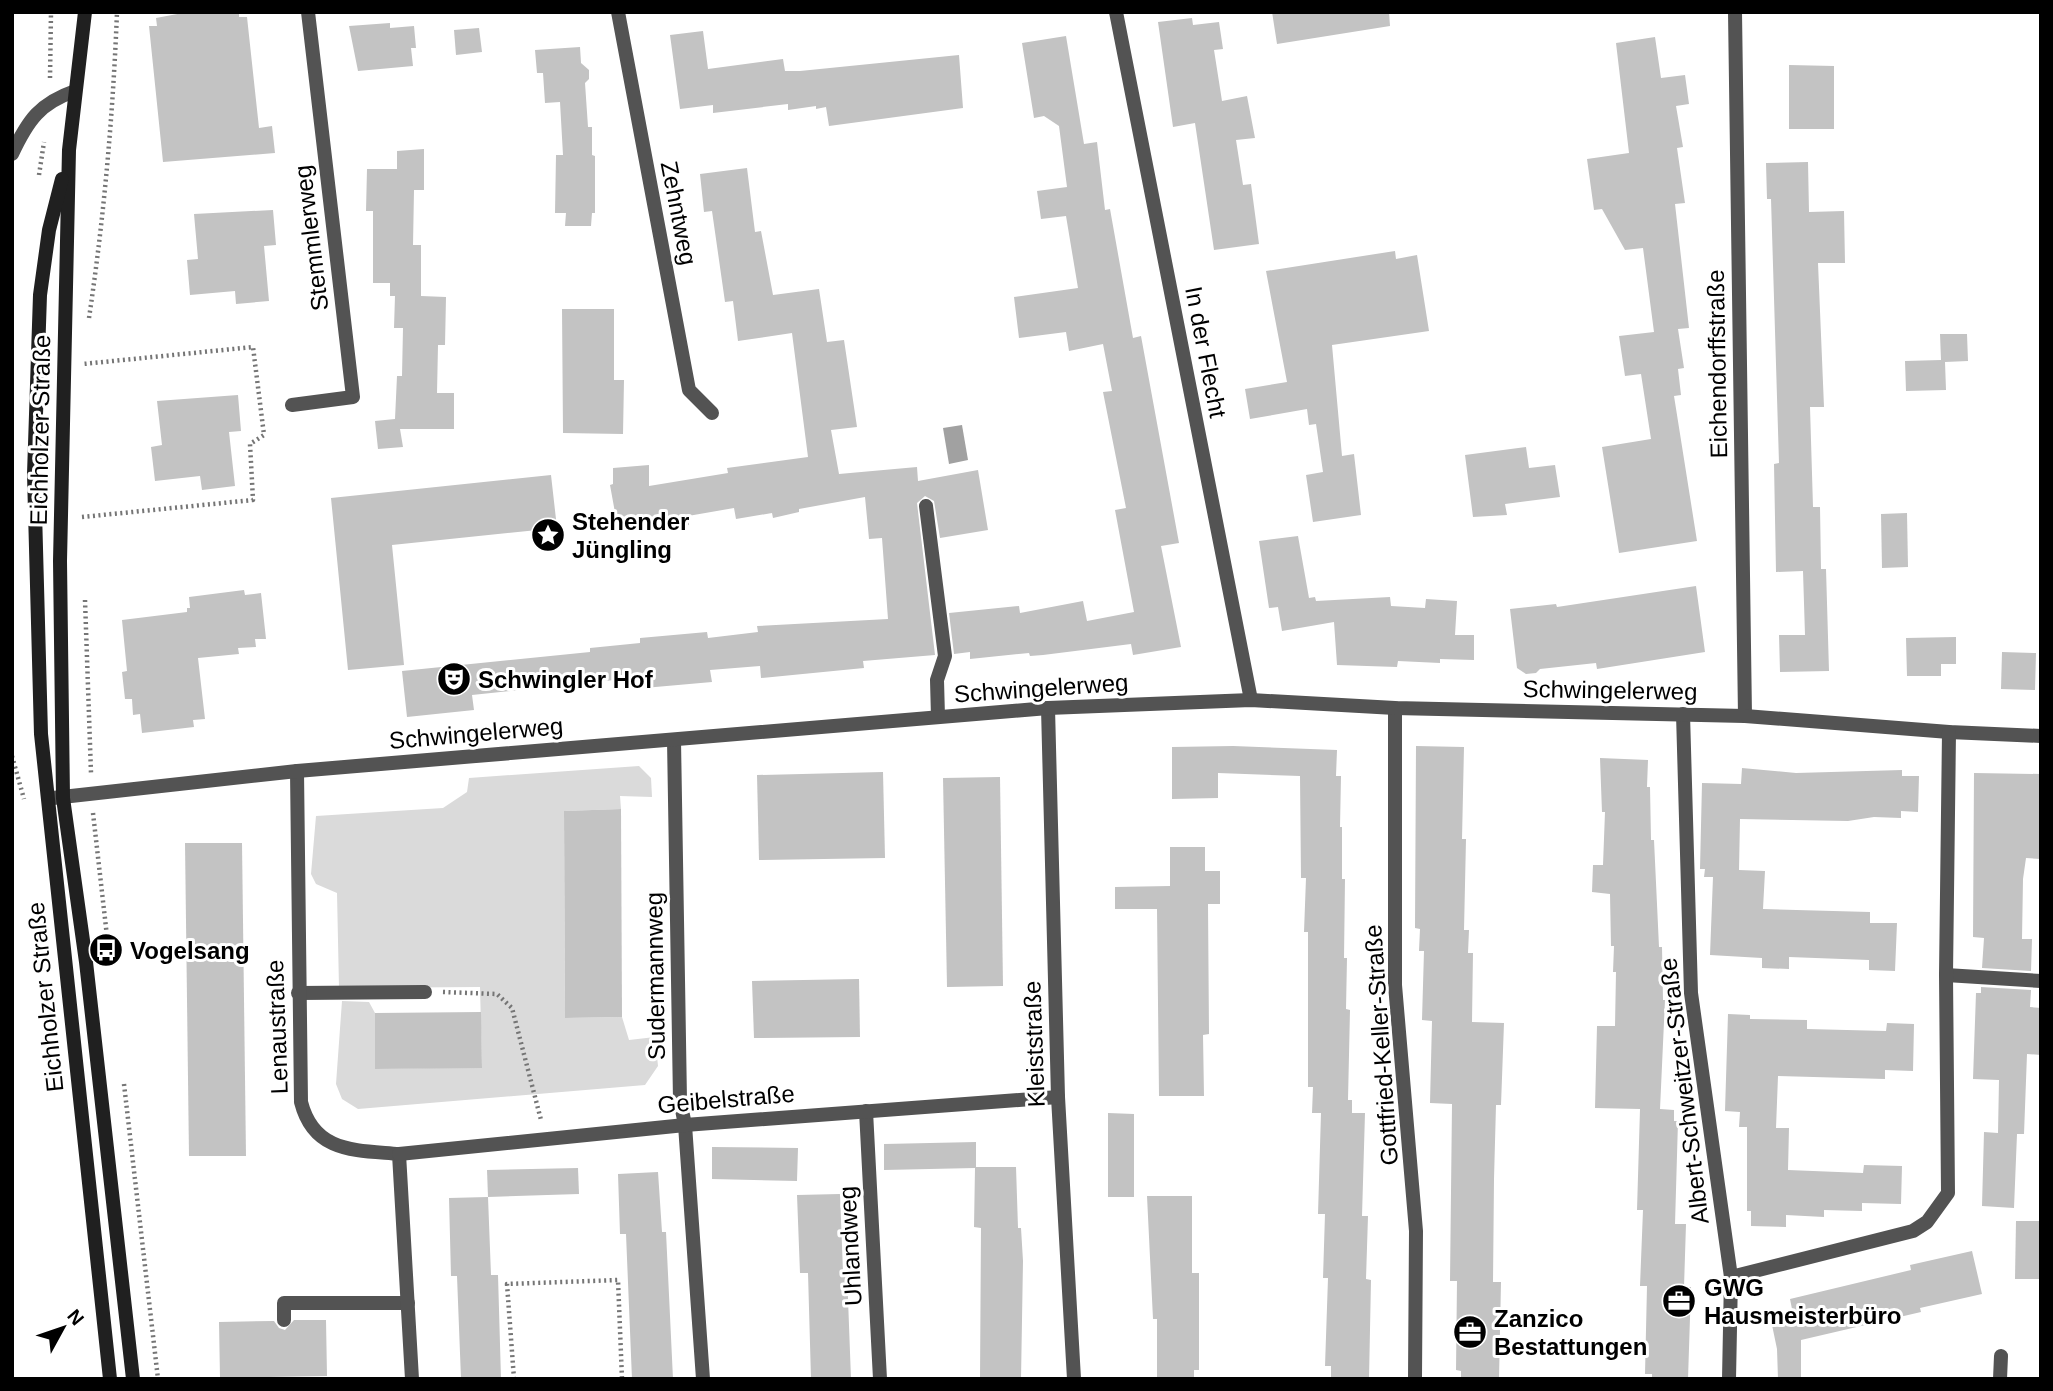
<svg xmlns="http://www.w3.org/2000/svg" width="2053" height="1391" font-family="Arial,sans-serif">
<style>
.green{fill:#dadada}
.water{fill:#a1a1a1}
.building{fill:#c3c3c3}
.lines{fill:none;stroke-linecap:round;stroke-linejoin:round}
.path{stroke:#757575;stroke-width:4.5;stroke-dasharray:2 3.5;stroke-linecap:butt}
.service{stroke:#535353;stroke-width:14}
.minor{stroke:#535353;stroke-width:14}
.secondary{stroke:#202020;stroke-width:14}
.labels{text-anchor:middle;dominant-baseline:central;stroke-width:6;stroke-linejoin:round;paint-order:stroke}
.street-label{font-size:24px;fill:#000;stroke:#fff}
.poi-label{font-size:24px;font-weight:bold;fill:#000;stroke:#fff;text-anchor:start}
</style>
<rect width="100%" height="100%" fill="#fff"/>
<!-- green -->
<polygon class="green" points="639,766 651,778 652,797 620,796 621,809 564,811 565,1018 622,1017 629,1040 655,1037 658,1066 645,1085 358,1109 342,1099 336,1084 342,1001 369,1002 375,1013 376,1069 482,1067 480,987 339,988 337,893 316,884 311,874 316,816 443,808 467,792 469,778"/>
<!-- water -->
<polygon class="water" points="962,425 968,460 949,464 943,428"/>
<!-- building -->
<g class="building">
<polygon points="188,12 239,12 239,17 247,17 259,128 272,126 275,153 163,162 149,26 157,26 156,18"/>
<polygon points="1272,12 1389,12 1390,26 1277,44"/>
<polygon points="1192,18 1193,25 1219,22 1223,49 1214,50 1222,101 1247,96 1255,138 1236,140 1243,185 1251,184 1259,244 1214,250 1195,123 1173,127 1158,22"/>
<polygon points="390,23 390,28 414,26 416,48 411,48 413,66 358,71 349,26"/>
<polygon points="479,28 482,52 456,55 454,30"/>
<polygon points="703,31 708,69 783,59 785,71 800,71 959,55 963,108 829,126 826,107 816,109 816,106 788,110 788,104 713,113 713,105 680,109 670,35"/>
<polygon points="1066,36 1084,144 1097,142 1105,210 1110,209 1133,338 1141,336 1179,543 1161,546 1181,647 1133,655 1131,644 1043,655 1030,656 1029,653 970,659 970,652 954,654 949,613 1019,606 1020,613 1083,601 1087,621 1134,612 1115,510 1126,508 1103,392 1112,391 1103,344 1069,351 1066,332 1019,338 1014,297 1078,288 1066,216 1041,219 1037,191 1067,187 1059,126 1044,116 1034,118 1022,43"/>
<polygon points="1655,37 1661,78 1685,75 1689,104 1676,106 1683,147 1677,148 1685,203 1675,204 1689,328 1678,329 1684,368 1678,369 1681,395 1674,396 1697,541 1619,553 1602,447 1651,439 1641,374 1625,376 1619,336 1654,332 1643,248 1625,250 1602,209 1594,210 1587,159 1629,153 1616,43"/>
<polygon points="580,47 581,63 589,70 589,79 585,83 588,127 592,127 592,155 595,156 595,213 592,213 591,226 565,226 566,213 555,213 556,155 563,155 560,102 545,103 543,73 537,73 535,50"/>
<polygon points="1789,65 1834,66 1834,129 1789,129"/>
<polygon points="424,149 424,190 414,190 413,245 421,245 421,296 446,297 445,345 438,345 437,393 454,393 454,429 400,429 403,447 378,449 375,421 395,419 397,376 402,376 403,328 394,328 395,296 390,296 390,283 373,283 373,211 366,211 367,169 397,169 397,151"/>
<polygon points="1808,162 1809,212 1844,211 1845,263 1818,263 1824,407 1810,407 1813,507 1820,507 1821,569 1826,569 1829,671 1780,672 1779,635 1805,635 1803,571 1776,572 1774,464 1779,463 1771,199 1767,199 1766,163"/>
<polygon points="747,168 755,232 761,231 773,295 819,289 827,342 844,340 857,427 831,430 839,474 917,467 918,481 978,470 988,530 940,538 934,501 925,496 917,503 935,655 863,661 864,668 761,678 760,666 710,670 712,682 644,688 643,677 472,695 474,710 407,717 402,671 590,652 590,648 640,643 640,638 707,632 708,638 758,632 757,626 888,619 882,538 869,539 865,497 799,509 799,512 773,518 772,513 736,519 734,508 688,516 689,525 655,531 653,523 618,529 610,485 613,484 613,468 649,465 649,486 728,473 727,468 808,457 792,333 738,341 733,301 725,302 712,211 704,212 700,174"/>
<polygon points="273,210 276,245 264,246 269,301 236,304 235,291 190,295 187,260 198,259 194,214"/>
<polygon points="1395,251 1396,259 1417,255 1429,331 1332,345 1342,456 1354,454 1361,515 1313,522 1306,475 1323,472 1316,424 1309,425 1307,409 1250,419 1245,389 1287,382 1266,271"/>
<polygon points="562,309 614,309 614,380 624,380 623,434 563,433"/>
<polygon points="1940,334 1967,334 1968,361 1945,362 1946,390 1906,391 1905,361 1941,360"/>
<polygon points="238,395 241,431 229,432 235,486 202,490 200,476 155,481 151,447 162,445 157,401"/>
<polygon points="1526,447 1529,468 1555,465 1560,497 1505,504 1507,515 1473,517 1465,455"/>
<polygon points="551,475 557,528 392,545 404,665 348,670 331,498"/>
<polygon points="1907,513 1908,567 1882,568 1881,514"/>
<polygon points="1298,536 1309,598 1315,597 1316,601 1390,597 1391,606 1425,608 1426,599 1457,601 1455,635 1474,635 1474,660 1440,659 1440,663 1398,661 1397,667 1337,665 1334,622 1282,631 1278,607 1269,608 1259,541"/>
<polygon points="1696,586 1705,652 1597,669 1596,663 1540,669 1536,673 1526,674 1517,668 1510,609 1556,604 1557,607"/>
<polygon points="244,590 245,595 261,593 266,639 255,639 256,647 238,648 239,654 198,658 205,719 193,720 194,727 142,733 140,714 133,715 132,699 125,699 122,672 127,671 122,620 187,612 187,608 190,608 189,597"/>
<polygon points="1956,637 1956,664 1941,664 1941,676 1907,676 1906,638"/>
<polygon points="2002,652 2036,653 2035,690 2001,689"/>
<polygon points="1233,746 1337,750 1336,776 1341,776 1340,827 1342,827 1342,879 1345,879 1344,958 1347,958 1346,1009 1350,1010 1348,1100 1352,1100 1352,1113 1365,1113 1362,1216 1368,1216 1366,1279 1371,1280 1369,1379 1331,1379 1331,1366 1325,1366 1328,1278 1323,1278 1325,1214 1318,1214 1321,1113 1312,1113 1313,1087 1308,1087 1308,932 1304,932 1306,878 1301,878 1300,776 1218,773 1218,798 1172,799 1172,747"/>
<polygon points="1416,746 1464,747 1462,839 1466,839 1464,930 1469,930 1468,953 1473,953 1472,1022 1504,1023 1501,1105 1496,1105 1494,1179 1493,1282 1501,1282 1499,1379 1461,1379 1461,1371 1456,1370 1457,1281 1450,1281 1452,1104 1430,1103 1432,1021 1422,1020 1424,951 1419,951 1420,929 1415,928"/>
<polygon points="1600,758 1648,760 1647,787 1650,787 1651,840 1654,840 1659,947 1662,947 1663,1000 1665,1000 1660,1109 1674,1110 1674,1121 1678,1121 1675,1224 1686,1224 1684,1287 1691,1287 1688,1379 1652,1379 1652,1374 1645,1374 1647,1286 1640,1286 1643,1210 1637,1210 1640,1109 1595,1108 1597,1026 1615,1026 1616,972 1613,972 1614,946 1611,946 1610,894 1592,892 1593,865 1603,865 1605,812 1602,812"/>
<polygon points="1742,768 1796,773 1902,770 1902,776 1919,776 1918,812 1901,811 1901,818 1874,817 1848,821 1740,819 1739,870 1765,871 1763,909 1870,912 1870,923 1897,923 1895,971 1869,970 1869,960 1789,957 1789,969 1762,968 1762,958 1710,955 1713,877 1704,877 1705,869 1700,869 1702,783 1741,784"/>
<polygon points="883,772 885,858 759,860 757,775"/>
<polygon points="1974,773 2041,774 2041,859 2026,858 2023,879 2022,939 2032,939 2031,971 1982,968 1984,938 1973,937"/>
<polygon points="1000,777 1003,986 947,987 943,778"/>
<polygon points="621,809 622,1017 565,1018 564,811"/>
<polygon points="185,843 242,843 246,1156 189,1156"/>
<polygon points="1170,847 1205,847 1205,871 1220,871 1220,904 1208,904 1209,1034 1203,1035 1204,1096 1159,1096 1157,909 1115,909 1115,887 1170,886"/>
<polygon points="859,979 860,1037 754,1038 752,981"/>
<polygon points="1981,987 2031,990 2030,1007 2041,1008 2041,1055 2027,1054 2024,1134 2017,1134 2014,1208 1982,1206 1984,1132 1998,1133 1999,1080 1973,1079 1976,993 1981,993"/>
<polygon points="481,1012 482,1068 375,1069 375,1013"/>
<polygon points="1728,1014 1750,1015 1750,1019 1807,1020 1807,1029 1886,1031 1887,1023 1914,1024 1913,1071 1885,1070 1885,1079 1778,1076 1776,1128 1789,1128 1788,1170 1863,1173 1864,1165 1902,1166 1901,1204 1862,1203 1862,1211 1824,1210 1824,1217 1786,1215 1786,1227 1751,1226 1751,1211 1747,1211 1747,1127 1739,1127 1740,1112 1725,1111"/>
<polygon points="1108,1113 1134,1114 1134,1197 1108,1197"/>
<polygon points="976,1142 976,1167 1016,1167 1018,1228 1021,1228 1023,1261 1021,1379 980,1379 981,1228 974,1227 975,1168 884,1170 884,1144"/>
<polygon points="712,1147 798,1148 797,1181 712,1179"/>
<polygon points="578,1168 579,1194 488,1197 487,1170"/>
<polygon points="658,1172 662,1232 666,1232 673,1379 632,1379 626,1234 620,1234 618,1174"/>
<polygon points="840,1194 843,1272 847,1272 851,1379 811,1379 808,1273 800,1273 797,1195"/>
<polygon points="1147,1196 1192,1196 1192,1273 1199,1273 1199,1370 1194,1370 1194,1379 1157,1379 1157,1319 1153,1319"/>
<polygon points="488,1197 491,1275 498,1275 501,1379 461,1379 457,1276 451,1276 449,1198"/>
<polygon points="2016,1221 2041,1221 2041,1279 2015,1279"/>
<polygon points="1972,1251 1982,1294 1920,1308 1921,1312 1801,1340 1801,1379 1778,1379 1777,1349 1772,1325 1794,1319 1790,1299 1911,1270 1910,1265"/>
<polygon points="294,1320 326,1320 327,1376 220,1378 219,1322 274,1321 279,1328 285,1330"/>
</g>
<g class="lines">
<!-- path -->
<g class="path">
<polyline points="50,78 51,12"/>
<polyline points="39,175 44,142"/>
<path d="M89 318C104 217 113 115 117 12"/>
<polyline points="82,517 253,500 250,444 264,435 253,347 83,364"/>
<polyline points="85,600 91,773"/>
<polyline points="12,756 24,799"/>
<polyline points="93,813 109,954"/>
<polyline points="443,992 497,994 512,1008 541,1120"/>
<polyline points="124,1084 158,1379"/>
<polyline points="514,1379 507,1284 618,1280 622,1379"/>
</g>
<!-- service -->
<g class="service">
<polyline points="926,506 945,656 937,680 938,717"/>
<polyline points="1946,975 2041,981"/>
<polyline points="298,993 425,992"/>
<polyline points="284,1320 284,1303 408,1303"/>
<polyline points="2000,1379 2001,1356"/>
</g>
<!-- minor -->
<g class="minor">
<polyline points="618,12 689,390 712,413"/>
<polyline points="1116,12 1251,700"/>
<polyline points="1735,12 1745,716"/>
<path d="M12 154C28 120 40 103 75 91"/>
<polyline points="292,405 353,397 308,12"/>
<polyline points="1048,708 1058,1097 1074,1379"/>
<polyline points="1395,708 1395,985 1416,1231 1415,1379"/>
<polyline points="1683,714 1691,993 1731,1277 1729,1379"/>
<polyline points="674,740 680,1100 685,1125 703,1379"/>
<path d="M297 771 301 1102C314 1153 355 1150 399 1154L412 1379"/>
<polyline points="53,798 297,771 1048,708 1251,700 1395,708 1745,716 1949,732 2041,736"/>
<polyline points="866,1111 880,1379"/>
<polyline points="399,1154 685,1125 1058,1097"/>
<polyline points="1731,1277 1913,1231 1927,1222 1948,1193 1946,975 1949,732"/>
</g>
<!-- secondary -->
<g class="secondary">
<polyline points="85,12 69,150 60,561 63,798 86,962 133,1379"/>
<polyline points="62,179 49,230 40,295 34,474 41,734 110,1379"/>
</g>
</g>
<!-- icons -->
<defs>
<g id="sight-disc" transform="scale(1.75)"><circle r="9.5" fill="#000" stroke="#fff"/><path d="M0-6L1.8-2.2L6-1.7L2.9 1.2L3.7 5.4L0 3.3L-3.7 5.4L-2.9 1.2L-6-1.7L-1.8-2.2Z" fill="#fff"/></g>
<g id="theatre-disc" transform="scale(1.75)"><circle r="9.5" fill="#000" stroke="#fff"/><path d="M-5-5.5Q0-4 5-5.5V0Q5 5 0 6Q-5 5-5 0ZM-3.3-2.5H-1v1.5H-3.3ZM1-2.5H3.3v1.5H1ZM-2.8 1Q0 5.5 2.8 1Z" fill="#fff"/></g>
<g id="bus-disc" transform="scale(1.75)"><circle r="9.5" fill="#000" stroke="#fff"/><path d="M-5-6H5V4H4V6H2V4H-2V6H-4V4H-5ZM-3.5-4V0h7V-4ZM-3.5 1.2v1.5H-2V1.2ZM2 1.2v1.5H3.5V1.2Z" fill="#fff"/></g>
<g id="office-disc" transform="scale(1.75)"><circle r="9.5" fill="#000" stroke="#fff"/><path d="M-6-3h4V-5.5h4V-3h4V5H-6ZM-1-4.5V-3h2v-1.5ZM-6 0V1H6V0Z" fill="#fff"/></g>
</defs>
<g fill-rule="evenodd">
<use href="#sight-disc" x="548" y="535"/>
<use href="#theatre-disc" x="454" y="679"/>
<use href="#bus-disc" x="106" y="950"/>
<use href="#office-disc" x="1679" y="1301"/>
<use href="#office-disc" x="1470" y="1332"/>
</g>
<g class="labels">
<!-- street labels -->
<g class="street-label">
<text transform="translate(679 213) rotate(79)">Zehntweg</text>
<text transform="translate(311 238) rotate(-97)">Stemmlerweg</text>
<text transform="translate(1206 352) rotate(79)">In der Flecht</text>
<text transform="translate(1717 364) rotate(-91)">Eichendorffstraße</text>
<text transform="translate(40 430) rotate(-89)">Eichholzer Straße</text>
<text transform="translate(1041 688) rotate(-4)">Schwingelerweg</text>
<text transform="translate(1610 690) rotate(1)">Schwingelerweg</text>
<text transform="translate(476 733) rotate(-5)">Schwingelerweg</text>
<text transform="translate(655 976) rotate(-91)">Sudermannweg</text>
<text transform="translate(45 997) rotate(-96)">Eichholzer Straße</text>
<text transform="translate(277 1027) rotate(-92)">Lenaustraße</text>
<text transform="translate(1034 1044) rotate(-92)">Kleiststraße</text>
<text transform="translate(1381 1045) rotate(-94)">Gottfried-Keller-Straße</text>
<text transform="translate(1684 1091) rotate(-97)">Albert-Schweitzer-Straße</text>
<text transform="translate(726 1099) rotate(-5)">Geibelstraße</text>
<text transform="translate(850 1246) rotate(-93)">Uhlandweg</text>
</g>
<!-- poi labels -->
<g class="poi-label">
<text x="572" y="521">Stehender<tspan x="572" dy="28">Jüngling</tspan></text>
<text x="478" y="679">Schwingler Hof</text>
<text x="130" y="950">Vogelsang</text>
<text x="1704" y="1287">GWG<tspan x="1704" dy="28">Hausmeisterbüro</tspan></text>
<text x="1494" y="1318">Zanzico<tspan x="1494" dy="28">Bestattungen</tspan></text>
</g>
</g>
<!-- border -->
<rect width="2053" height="1391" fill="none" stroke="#000000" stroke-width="28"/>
<!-- north arrow -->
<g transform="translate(63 1328) rotate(50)" stroke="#ffffff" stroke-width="5" paint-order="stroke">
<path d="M0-5L12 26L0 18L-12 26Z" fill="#000000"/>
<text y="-10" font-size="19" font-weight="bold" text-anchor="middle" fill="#000000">N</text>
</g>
</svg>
